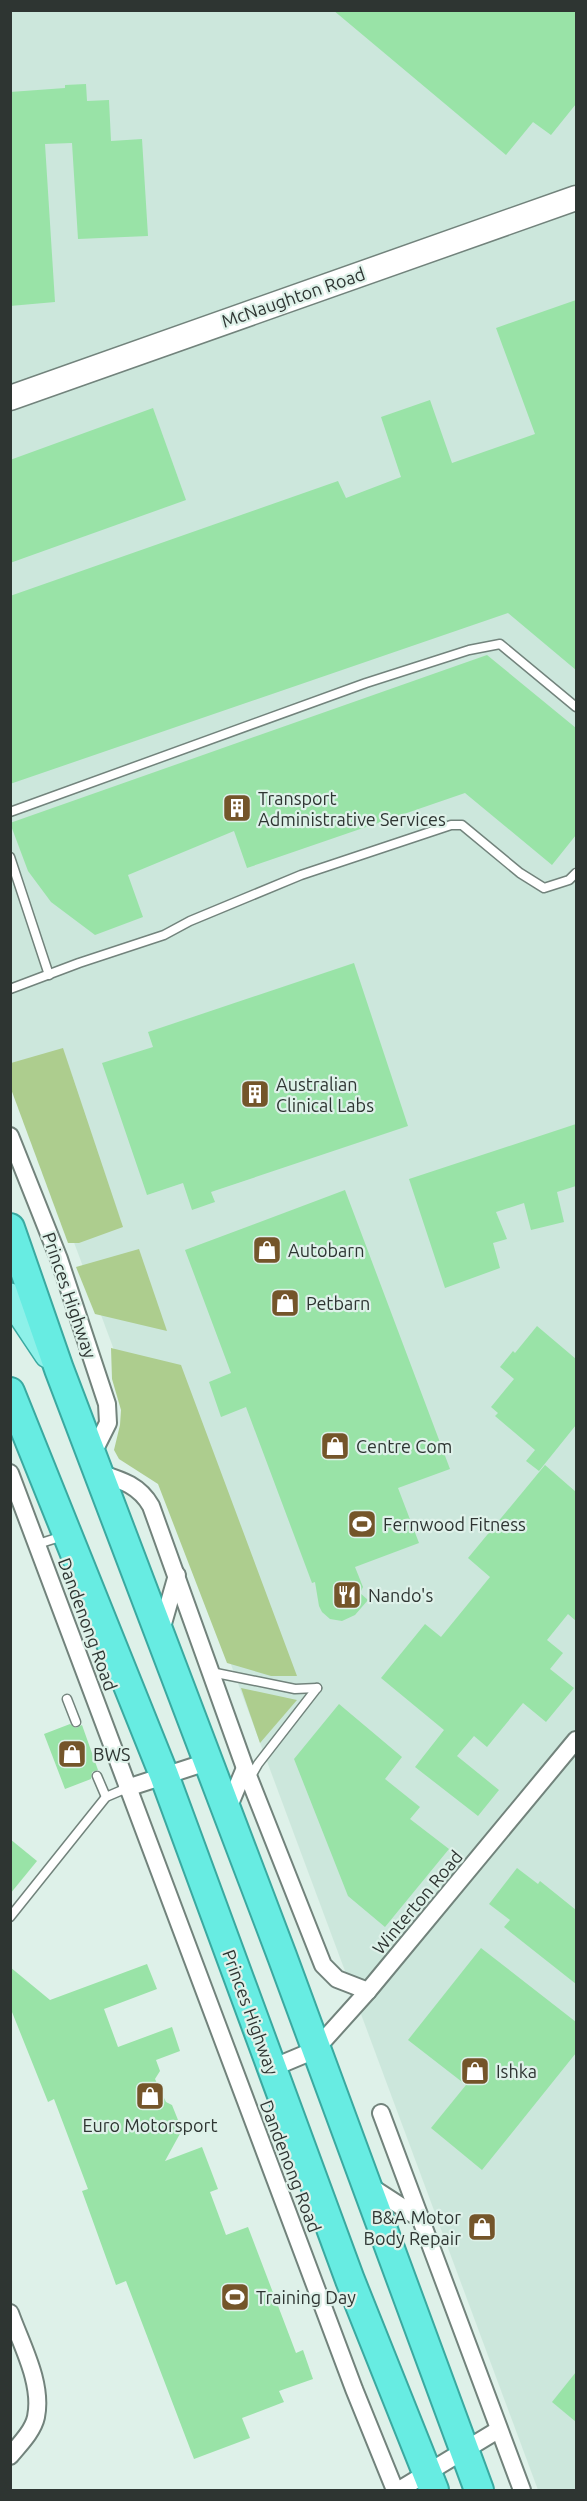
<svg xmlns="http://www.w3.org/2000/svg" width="587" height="2501" font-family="Ubuntu,sans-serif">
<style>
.built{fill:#cce7dc}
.green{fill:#adcd8e}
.building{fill:#99e3a7}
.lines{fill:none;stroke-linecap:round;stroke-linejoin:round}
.service-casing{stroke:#72837c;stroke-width:11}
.minor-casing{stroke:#72837c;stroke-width:20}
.secondary-casing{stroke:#72837c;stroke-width:27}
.primary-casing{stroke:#3aa9a0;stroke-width:30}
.trunk-casing{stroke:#3aa9a0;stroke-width:32}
.service{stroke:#fff;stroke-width:8}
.minor{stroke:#fff;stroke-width:16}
.secondary{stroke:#fff;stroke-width:24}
.primary{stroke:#8df1e9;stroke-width:27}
.trunk{stroke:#67ece2;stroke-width:28}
.labels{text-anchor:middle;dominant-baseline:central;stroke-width:4.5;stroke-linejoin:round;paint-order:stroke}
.street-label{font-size:18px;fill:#2e3532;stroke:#def1e9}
.poi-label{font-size:18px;fill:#2e3532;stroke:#def1e9;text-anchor:start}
</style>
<rect width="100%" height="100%" fill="#def1e9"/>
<!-- built -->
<polygon class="built" points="11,11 576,11 576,2490 538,2490 11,1073"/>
<!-- green -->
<g class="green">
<polygon points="63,1048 123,1227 79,1243 68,1243 11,1089 11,1063"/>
<polygon points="139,1249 167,1331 95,1314 76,1267"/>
<polygon points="111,1348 181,1365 297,1676 271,1676 227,1663 158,1484 119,1459 114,1450 120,1425 121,1410 112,1379"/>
<polygon points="241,1688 297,1700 260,1743"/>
</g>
<!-- building -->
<g class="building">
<polygon points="333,10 576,10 576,104 551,135 533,122 506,155"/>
<polygon points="86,84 87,101 109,100 111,141 142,139 148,236 78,239 72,143 45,144 55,302 10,306 10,92 65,88 65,85"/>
<polygon points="576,300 576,670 508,613 10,784 10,596 338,481 346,498 401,477 381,417 430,400 452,463 535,434 496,328"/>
<polygon points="153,408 186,500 10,563 10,460"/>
<polygon points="487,655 576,728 576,835 552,865 465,793 247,868 234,831 128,875 143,917 95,935 51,902 28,871 10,823"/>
<polygon points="354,963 408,1126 211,1192 215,1202 192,1210 183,1183 147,1195 102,1063 153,1047 148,1032"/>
<polygon points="576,1124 576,1186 557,1192 564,1222 531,1230 524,1203 496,1212 507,1239 493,1243 500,1268 445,1288 409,1179"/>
<polygon points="345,1190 450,1469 398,1488 419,1543 355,1567 363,1587 360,1593 368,1600 355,1615 342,1621 330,1619 322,1612 319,1606 315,1582 312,1583 246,1407 221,1417 209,1382 231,1373 185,1250"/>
<polygon points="537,1326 576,1359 576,1425 539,1471 526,1461 535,1450 495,1416 498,1413 491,1407 514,1379 500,1367 513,1351 515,1353"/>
<polygon points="545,1465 576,1492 576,1621 568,1614 547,1640 563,1653 550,1669 574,1688 546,1722 523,1703 487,1747 474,1736 457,1756 499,1790 478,1816 415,1767 444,1730 381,1678 425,1624 441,1637 490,1577 468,1558"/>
<polygon points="339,1704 402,1757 385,1779 420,1807 410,1819 449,1849 385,1927 348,1896 294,1759"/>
<polygon points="70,1724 76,1728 82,1725 98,1770 92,1772 91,1779 65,1789 44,1734"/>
<polygon points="10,1839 37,1861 10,1894"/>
<polygon points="517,1868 538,1884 540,1881 576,1910 576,1984 504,1927 510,1920 489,1904"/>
<polygon points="481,1948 576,2022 576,2053 482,2170 431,2128 466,2085 408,2040"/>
<polygon points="147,1964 157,1989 104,2009 118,2047 172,2027 180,2051 156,2060 160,2071 155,2079 166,2102 172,2105 182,2130 165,2161 202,2147 218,2189 210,2192 226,2235 248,2227 296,2353 303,2350 313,2379 279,2391 284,2402 242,2418 250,2438 194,2459 126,2281 116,2285 82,2191 88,2189 54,2099 48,2102 10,2007 10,1967 50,2000"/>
<polygon points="576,2372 576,2422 552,2402"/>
</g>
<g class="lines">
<!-- service casing -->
<g class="service-casing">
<g id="service">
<polyline points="10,812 366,683 469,650 500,644 576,707"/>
<polyline points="10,857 49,975"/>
<polyline points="10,989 79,963 164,935 190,921 301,875 451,825 462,825 520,873 544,888 569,880 576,873"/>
<polyline points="38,1544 63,1536"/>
<polyline points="211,1672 295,1689 317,1688"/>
<polyline points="67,1699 76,1722"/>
<polyline points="97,1776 106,1797"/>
<polyline points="250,1778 258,1764 317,1688"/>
<polyline points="10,1917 106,1797 127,1788"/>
</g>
</g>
<!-- minor casing -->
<g class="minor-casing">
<g id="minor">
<polyline points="10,1136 59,1259 107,1404 108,1423 92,1455"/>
<polyline points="10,1473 354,2389 395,2490"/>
<path d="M99 1473C121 1480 139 1485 151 1506L245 1768 323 1965 337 1979 368 1991"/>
<polyline points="160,1634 177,1575"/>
<polyline points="127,1788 207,1762"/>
<polyline points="227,1811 245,1768"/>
<polyline points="272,2068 315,2050 368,1991 576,1740"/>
<polyline points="381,2113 522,2490"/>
<polyline points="368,2185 419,2218"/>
<path d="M10 2313C21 2344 43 2383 36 2417 33 2431 20 2444 10 2456"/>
<polyline points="399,2490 498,2430"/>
</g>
</g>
<!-- secondary casing -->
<g class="secondary-casing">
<polyline id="secondary" points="10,398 576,198"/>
</g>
<!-- primary casing -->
<g class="primary-casing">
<polyline id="primary" points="10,1297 48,1354"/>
</g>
<!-- trunk casing -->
<g class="trunk-casing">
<g id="trunk">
<polyline points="10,1228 59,1369 282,1956 479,2490"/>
<polyline points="10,1392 164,1775 350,2280 434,2490"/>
</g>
</g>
<!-- service -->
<use href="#service" class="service"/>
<!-- minor -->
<use href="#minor" class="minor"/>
<!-- secondary -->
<use href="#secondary" class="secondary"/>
<!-- primary -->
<use href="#primary" class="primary"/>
<!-- trunk -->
<use href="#trunk" class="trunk"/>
</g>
<!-- icons -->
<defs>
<g id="building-square" transform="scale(1.5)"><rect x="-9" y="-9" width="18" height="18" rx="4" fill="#74552a" stroke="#def1e9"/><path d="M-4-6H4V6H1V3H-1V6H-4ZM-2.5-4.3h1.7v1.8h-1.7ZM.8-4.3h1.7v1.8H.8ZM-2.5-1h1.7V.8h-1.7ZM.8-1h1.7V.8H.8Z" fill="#fff"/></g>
<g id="shop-square" transform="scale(1.5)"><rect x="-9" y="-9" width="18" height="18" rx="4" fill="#74552a" stroke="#def1e9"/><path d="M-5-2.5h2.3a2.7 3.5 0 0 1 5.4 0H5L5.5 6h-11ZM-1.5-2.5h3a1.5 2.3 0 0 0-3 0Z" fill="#fff"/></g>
<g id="stadium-square" transform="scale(1.5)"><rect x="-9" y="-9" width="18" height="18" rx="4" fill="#74552a" stroke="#def1e9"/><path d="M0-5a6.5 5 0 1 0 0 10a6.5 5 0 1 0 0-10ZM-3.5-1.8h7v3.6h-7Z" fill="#fff"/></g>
<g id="restaurant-square" transform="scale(1.5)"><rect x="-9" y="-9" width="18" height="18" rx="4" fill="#74552a" stroke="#def1e9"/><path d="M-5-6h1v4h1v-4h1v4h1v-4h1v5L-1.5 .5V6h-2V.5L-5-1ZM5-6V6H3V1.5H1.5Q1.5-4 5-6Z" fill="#fff"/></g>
</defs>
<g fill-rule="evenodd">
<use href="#building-square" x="237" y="808"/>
<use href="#building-square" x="255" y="1094"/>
<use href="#shop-square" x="267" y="1250"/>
<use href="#shop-square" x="285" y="1303"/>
<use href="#shop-square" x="335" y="1446"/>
<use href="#stadium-square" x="362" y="1524"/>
<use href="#restaurant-square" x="347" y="1595"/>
<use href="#shop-square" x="72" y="1754"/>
<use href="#shop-square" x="475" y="2071"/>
<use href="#shop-square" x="150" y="2096"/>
<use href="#shop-square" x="482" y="2227"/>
<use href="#stadium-square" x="235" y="2297"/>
</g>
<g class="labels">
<!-- street labels -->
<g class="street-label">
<text transform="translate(293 297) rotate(-19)">McNaughton Road</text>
<text transform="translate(70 1295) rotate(71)">Princes Highway</text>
<text transform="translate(88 1624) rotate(70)">Dandenong Road</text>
<text transform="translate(417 1902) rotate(-50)">Winterton Road</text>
<text transform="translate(251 2012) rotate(70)">Princes Highway</text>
<text transform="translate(291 2166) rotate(69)">Dandenong Road</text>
</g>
<!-- poi labels -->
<g class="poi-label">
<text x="258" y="798">Transport<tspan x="258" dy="21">Administrative Services</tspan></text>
<text x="276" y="1084">Australian<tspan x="276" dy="21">Clinical Labs</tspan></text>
<text x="288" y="1250">Autobarn</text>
<text x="306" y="1303">Petbarn</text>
<text x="356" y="1446">Centre Com</text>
<text x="383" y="1524">Fernwood Fitness</text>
<text x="368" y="1595">Nando's</text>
<text x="93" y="1754">BWS</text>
<text x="496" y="2071">Ishka</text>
<text x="150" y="2125" text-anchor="middle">Euro Motorsport</text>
<text x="461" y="2217" text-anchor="end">B&amp;A Motor<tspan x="461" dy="21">Body Repair</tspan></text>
<text x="256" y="2297">Training Day</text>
</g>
</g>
<!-- border -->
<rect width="587" height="2501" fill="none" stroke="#2e3532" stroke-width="24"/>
</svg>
